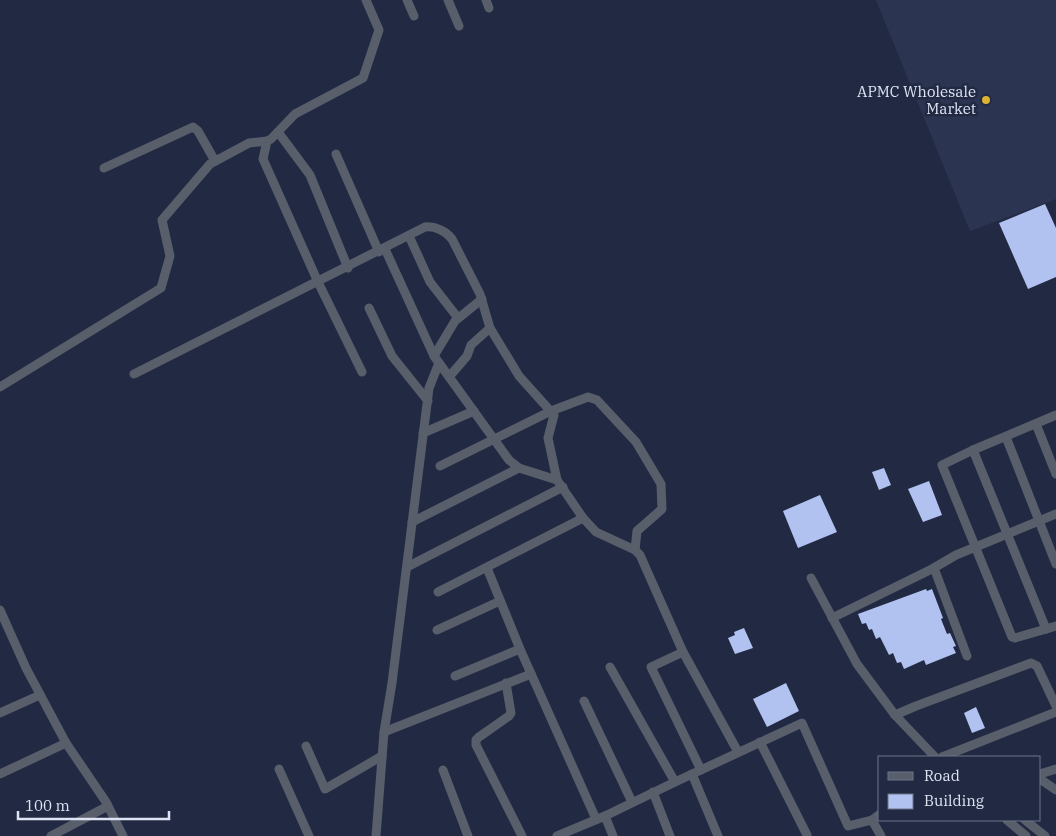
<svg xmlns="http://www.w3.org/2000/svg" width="1056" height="836" font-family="'IBM Plex Serif',serif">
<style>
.built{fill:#2b3552}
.building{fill:#b1c2f1}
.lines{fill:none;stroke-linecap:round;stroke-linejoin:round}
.street{stroke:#595e6b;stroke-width:9}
.poi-dot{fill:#dcb233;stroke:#222a43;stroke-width:2}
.labels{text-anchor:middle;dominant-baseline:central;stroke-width:5;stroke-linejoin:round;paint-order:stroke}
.poi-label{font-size:15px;fill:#dee4f4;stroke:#222a43;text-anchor:end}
</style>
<rect width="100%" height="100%" fill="#222a43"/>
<!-- built -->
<polygon class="built" points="876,0 1056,0 1056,199 970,231"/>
<!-- building -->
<g class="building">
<polygon points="1045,204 1056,228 1056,277 1028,289 999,223"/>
<polygon points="884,468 891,485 879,490 872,472"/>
<polygon points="929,481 942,515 923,522 908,489"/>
<polygon points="820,495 837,532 798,548 783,511"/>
<polygon points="926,589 927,591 932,589 943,618 941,619 947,634 950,633 956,646 953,647 956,653 926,665 924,660 904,669 901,662 897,663 893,653 889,655 880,637 876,639 872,629 869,630 866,623 862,624 858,614"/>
<polygon points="744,628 753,648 735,654 728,638 735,635 734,632"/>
<polygon points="786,683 799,711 767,727 753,699"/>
<polygon points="976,707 985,728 972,733 964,713"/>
</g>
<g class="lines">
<!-- street -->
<g class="street">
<polyline points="407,0 414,16"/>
<polyline points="448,0 459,26"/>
<polyline points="486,0 489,8"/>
<polyline points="278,132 310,175 348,268"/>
<polyline points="267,141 263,159 318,282 362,372"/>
<polyline points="336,154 379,252"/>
<polyline points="104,168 193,127 198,131 215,161"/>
<polyline points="409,236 430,282 458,318"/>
<polyline points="385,249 434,356 509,460 519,468 557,480 583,518 596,532 635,550 640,555 683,652"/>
<polyline points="369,308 392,356 428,401"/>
<polyline points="434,356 455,321 482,299"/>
<path d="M134 374 425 227C435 226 446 231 452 239L480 294 490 328 519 376 554 415 548 438 557 480"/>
<polyline points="449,377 467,356 471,345 490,328"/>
<polyline points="0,387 161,288 170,256 162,220 210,164 249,143 267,141 271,139 295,114 363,78 379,30 366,0"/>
<polyline points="1056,415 973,450 942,465 1012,637 1015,638 1056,626"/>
<polyline points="1036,424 1056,474"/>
<polyline points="423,433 474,411"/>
<polyline points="1006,437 1056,564"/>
<polyline points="973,450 1046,629"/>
<polyline points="440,466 551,411 588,397 597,400 636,442 661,484 662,509 637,531 635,550"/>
<polyline points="412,522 519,468"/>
<polyline points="407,567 563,487"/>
<polyline points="487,568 520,649 596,819"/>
<polyline points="934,568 967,656"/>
<polyline points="811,578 857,664 895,715 935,757"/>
<polyline points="438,592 583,518"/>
<polyline points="0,610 26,668 66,743 106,802 123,836"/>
<polyline points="832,618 932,569 956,555 1056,514"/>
<polyline points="437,630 500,601"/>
<polyline points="610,667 675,782 802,723 848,826 872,820 880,814"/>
<polyline points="455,676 520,649"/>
<polyline points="506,683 511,713 509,716 479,737 476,740 476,745 522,836"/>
<polyline points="584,701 632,802"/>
<polyline points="0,713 40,695"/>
<polyline points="895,715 916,706 1031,663 1037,666 1056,706"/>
<polyline points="384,732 531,674"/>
<polyline points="760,742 807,835"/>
<polyline points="306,746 325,789 382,756"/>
<polyline points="942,757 1056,712"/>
<polyline points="279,769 309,836"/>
<polyline points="443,770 468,836"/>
<polyline points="701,770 651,667 683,652 738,752"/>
<polyline points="0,774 66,743"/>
<polyline points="692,774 718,836"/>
<polyline points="1040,774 1056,769"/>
<polyline points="1040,779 1056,790"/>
<polyline points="653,792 670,836"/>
<polyline points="605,816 613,836"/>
<polyline points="872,820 881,836"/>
<polyline points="1007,820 1026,836"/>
<polyline points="1025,820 1045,836"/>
<polyline points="51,836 108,806"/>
<polyline points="376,836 384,732 392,683 429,388 439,363"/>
<polyline points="557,836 605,816 675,782"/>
</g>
</g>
<!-- markers -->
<circle class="poi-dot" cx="986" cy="100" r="5"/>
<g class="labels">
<!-- poi labels -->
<g class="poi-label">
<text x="976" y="91">APMC Wholesale<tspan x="976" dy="17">Market</tspan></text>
</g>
</g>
<!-- legend -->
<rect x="878" y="756" width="162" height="65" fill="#222a43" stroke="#6d748a"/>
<rect x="888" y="772" width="25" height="8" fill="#595e6b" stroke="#6d748a"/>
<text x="924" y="781" font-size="15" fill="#dee4f4">Road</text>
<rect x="888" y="794" width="25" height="15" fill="#b1c2f1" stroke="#6d748a"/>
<text x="924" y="806" font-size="15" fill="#dee4f4">Building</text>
<!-- scale -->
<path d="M18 811v8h151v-8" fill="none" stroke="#dee4f4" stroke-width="2.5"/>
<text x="25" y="811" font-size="15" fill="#dee4f4" stroke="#222a43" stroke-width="4" paint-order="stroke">100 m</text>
</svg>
